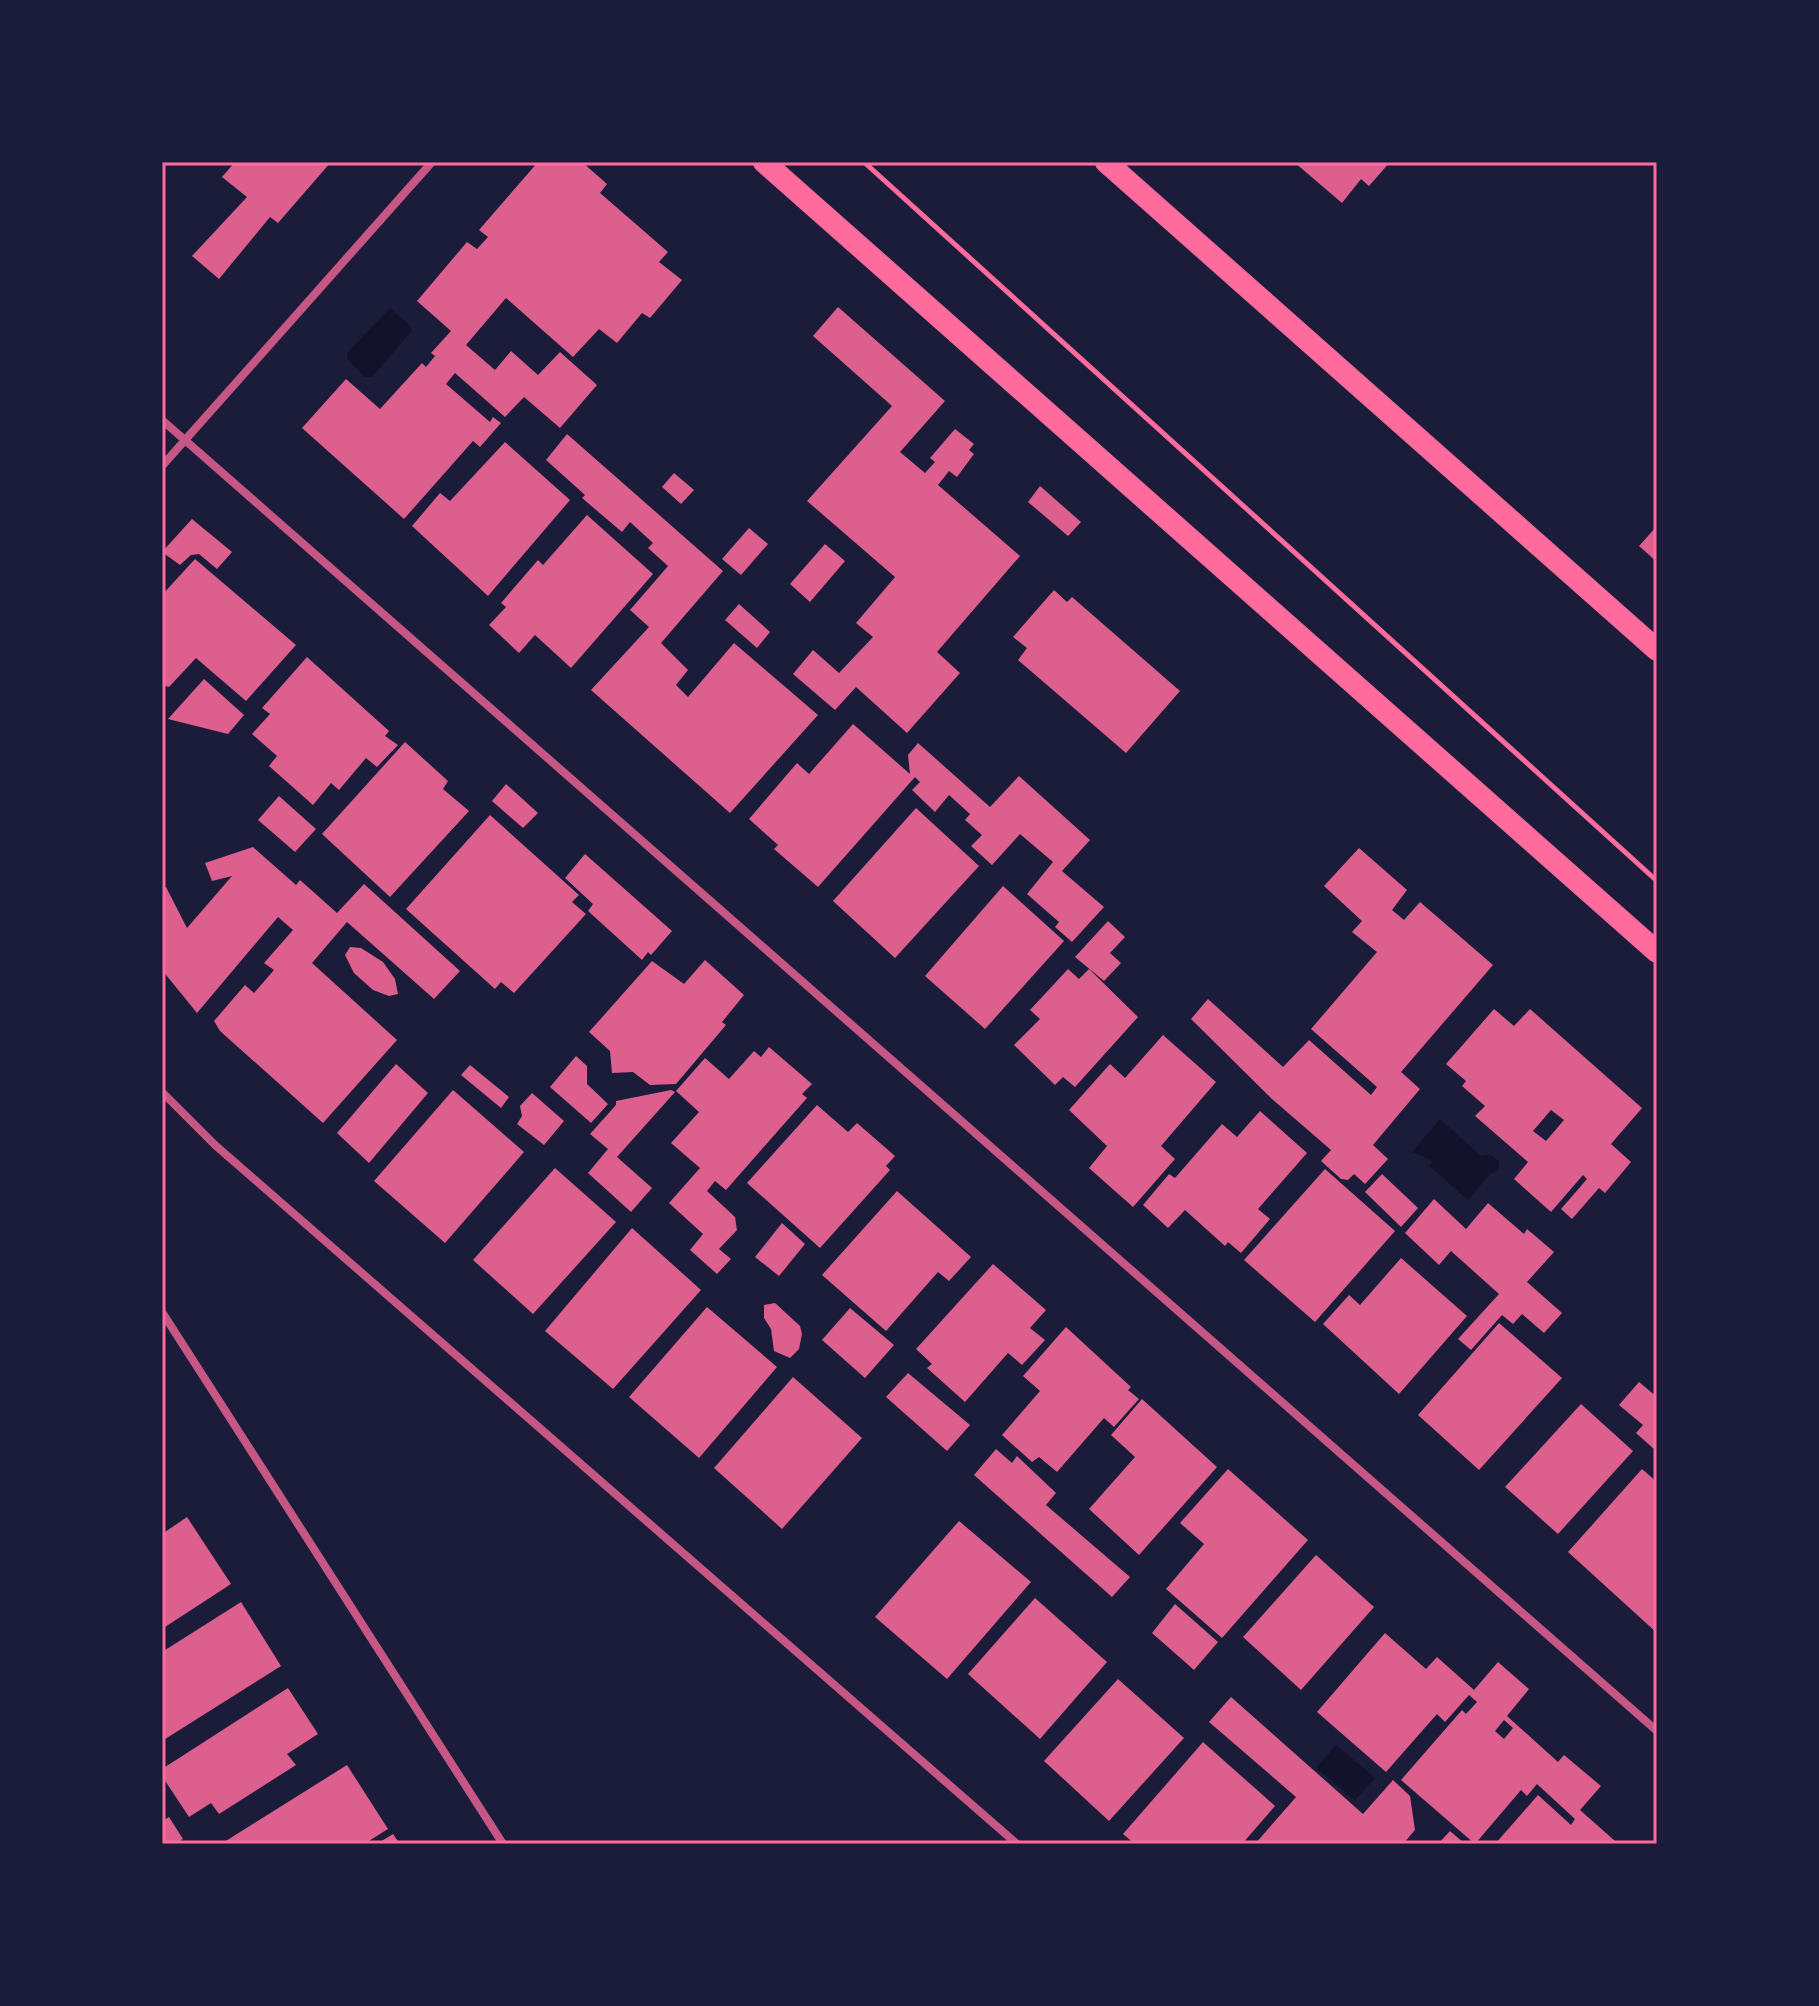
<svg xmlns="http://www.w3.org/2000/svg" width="1819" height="2006" font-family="Barlow,sans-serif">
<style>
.water{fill:#12122b}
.building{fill:#dd5f8e;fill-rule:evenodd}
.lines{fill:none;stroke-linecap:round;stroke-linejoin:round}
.path{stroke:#ff6b9d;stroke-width:5}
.minor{stroke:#c65784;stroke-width:8}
.trunk{stroke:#ff6b9d;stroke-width:22}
.neatline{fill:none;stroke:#ff6b9d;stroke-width:3}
</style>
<rect width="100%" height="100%" fill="#1b1b3a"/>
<!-- water -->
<g class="water">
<polygon points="390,308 411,327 411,332 372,377 365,377 347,359 348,352"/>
<polygon points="1440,1119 1481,1156 1490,1154 1499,1161 1499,1169 1490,1174 1468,1200 1429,1166 1433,1161 1412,1152"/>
<polygon points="1336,1745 1375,1778 1355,1800 1316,1768"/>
</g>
<!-- building -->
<g class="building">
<polygon points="235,162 331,162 278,223 270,217 219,279 192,256 247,197 222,177"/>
<polygon points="538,162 582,162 607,184 600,193 668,252 659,262 682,280 650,318 642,313 617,343 599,329 573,357 506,298 466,345 495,370 511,351 538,375 560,352 597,385 560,428 524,397 505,417 455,373 446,384 490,422 493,417 501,423 480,447 473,441 404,519 302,428 346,379 380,409 422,363 426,367 435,356 431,353 451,331 417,301 467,242 477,249 488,237 479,230"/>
<polygon points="1294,162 1390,162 1369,186 1361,179 1342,203"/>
<polygon points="838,307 945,401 900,452 925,473 935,462 930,458 955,429 974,444 969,450 974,454 957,477 949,471 938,485 1020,556 937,652 960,673 907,733 856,687 835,710 793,674 813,650 839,673 873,637 856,623 895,577 807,501 892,406 813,336"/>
<polygon points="567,434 723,571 661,643 688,670 676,685 688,697 734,643 818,715 730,813 591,690 649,627 630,610 668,566 648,548 653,543 630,522 622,532 582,498 585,495 546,460"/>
<polygon points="505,442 570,500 488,596 412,526 440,493 450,501"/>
<polygon points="674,473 694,490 681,504 662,487"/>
<polygon points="1040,486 1081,522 1068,536 1028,502"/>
<polygon points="587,515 653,574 571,668 535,635 519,653 489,625 506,607 501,603 538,560 543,565"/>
<polygon points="192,519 232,552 217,569 199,554 191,555 180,565 162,552"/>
<polygon points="1657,526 1657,562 1639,546"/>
<polygon points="749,528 768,544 741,575 722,559"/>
<polygon points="825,544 845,561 810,602 790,584"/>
<polygon points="195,559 296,645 246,701 196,658 169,687 162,685 162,595"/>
<polygon points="1054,590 1067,602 1072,597 1180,691 1126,753 1018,660 1027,648 1013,637"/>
<polygon points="739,604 770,632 757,648 725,620"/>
<polygon points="307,657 389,731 385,736 398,745 377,767 366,758 339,790 331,783 313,805 269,766 277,756 252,734 270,714 262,708"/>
<polygon points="204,679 244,715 228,734 168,719"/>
<polygon points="853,724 910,774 908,755 918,743 990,807 1019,776 1090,840 1062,871 1104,907 1072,942 1055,927 1059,922 1027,894 1053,862 1020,834 992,865 971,846 982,835 965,820 970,814 949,795 935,812 912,790 920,782 915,777 818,887 774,849 778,845 749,819 797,763 809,774"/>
<polygon points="405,742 448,781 443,789 469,811 390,897 322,834"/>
<polygon points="506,784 538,813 523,828 492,801"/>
<polygon points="279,796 316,829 295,852 258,820"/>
<polygon points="916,808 979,866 895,958 833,901"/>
<polygon points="490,815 579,895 572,902 586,914 514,993 501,982 495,989 406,909"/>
<polygon points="253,847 296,885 300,880 337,913 364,884 460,971 434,999 347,922 312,963 397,1040 323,1123 220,1031 214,1021 245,985 254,993 274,970 264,963 293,930 278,917 197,1013 162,970 162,888 166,887 187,928 232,876 212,881 205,863"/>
<polygon points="1359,848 1407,890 1392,910 1404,920 1420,902 1493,965 1401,1072 1420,1089 1373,1145 1388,1159 1365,1184 1354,1174 1348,1180 1341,1179 1321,1161 1331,1150 1272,1099 1191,1019 1208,999 1283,1067 1309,1040 1371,1095 1377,1087 1311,1029 1377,952 1352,932 1362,921 1324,886"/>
<polygon points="585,854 672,931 651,955 648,952 642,960 588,911 593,904 565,878"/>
<polygon points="1003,886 1064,941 985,1029 925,976"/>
<polygon points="1108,921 1125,937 1110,953 1121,963 1104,981 1075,957"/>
<polygon points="350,947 361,948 383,962 395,979 398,994 389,996 373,990 354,973 345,955"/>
<polygon points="705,960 744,995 722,1022 726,1025 676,1084 650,1085 633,1072 612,1073 610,1051 589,1032 652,961 684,984"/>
<polygon points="1068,969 1079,979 1089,969 1138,1017 1075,1087 1063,1077 1055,1085 1014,1045 1040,1019 1030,1010"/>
<path d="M1494 1009 1514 1026 1530 1009 1642 1108 1611 1144 1631 1162 1605 1193 1599 1188 1572 1219 1561 1209 1587 1179 1583 1175 1551 1212 1514 1179 1528 1162 1475 1116 1485 1106 1462 1086 1466 1081 1446 1064ZM1551 1110 1564 1120 1546 1141 1533 1131Z"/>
<polygon points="1163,1035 1216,1082 1161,1146 1175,1159 1133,1207 1089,1168 1107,1146 1069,1110 1110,1064 1125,1078"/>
<polygon points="769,1047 812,1084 802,1094 807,1098 726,1190 715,1181 707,1191 735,1217 737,1230 719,1249 731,1259 717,1274 690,1250 703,1234 669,1203 700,1168 671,1143 699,1112 676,1091 705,1058 729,1079 754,1051 761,1057"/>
<polygon points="576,1056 587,1066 587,1084 608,1104 591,1123 550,1087"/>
<polygon points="396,1064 428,1093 369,1163 337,1133"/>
<polygon points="470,1065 509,1097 501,1108 461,1075"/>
<polygon points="453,1090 524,1152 445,1243 374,1181"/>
<polygon points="671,1090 675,1092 617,1157 652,1188 631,1212 588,1173 608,1149 590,1134 616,1105 616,1101"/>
<polygon points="532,1093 564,1121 544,1145 517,1124 522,1116 520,1106"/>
<polygon points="817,1105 848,1132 857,1123 895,1156 886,1166 890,1170 820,1248 747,1183"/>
<polygon points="1260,1111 1307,1153 1258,1209 1270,1219 1241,1253 1228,1242 1225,1246 1185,1210 1168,1228 1143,1205 1169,1174 1175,1178 1222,1124 1237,1137"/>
<polygon points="555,1168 616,1222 533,1314 473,1260"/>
<polygon points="1325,1169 1395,1231 1315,1322 1244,1260"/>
<polygon points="1382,1174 1418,1208 1401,1227 1365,1192"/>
<polygon points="897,1191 971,1257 949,1281 938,1272 886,1331 822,1275"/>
<polygon points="1434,1199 1466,1229 1488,1203 1524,1234 1527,1229 1554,1252 1527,1282 1562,1313 1544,1333 1522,1314 1513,1324 1502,1315 1471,1350 1458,1339 1499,1294 1451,1251 1439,1265 1405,1233"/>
<polygon points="782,1223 805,1244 779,1276 755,1257"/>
<polygon points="632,1228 701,1290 613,1389 545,1331"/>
<polygon points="1401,1258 1467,1316 1399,1394 1323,1324 1349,1295 1360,1305"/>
<polygon points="993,1264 1046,1310 1030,1328 1045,1340 1022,1365 1008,1353 965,1402 927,1368 932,1364 916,1349"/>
<polygon points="775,1303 800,1326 802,1334 799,1349 790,1358 774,1351 771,1329 764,1318 764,1305"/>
<polygon points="707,1307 777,1367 699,1458 629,1397"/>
<polygon points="850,1308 894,1345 865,1378 822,1340"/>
<polygon points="1499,1323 1562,1378 1479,1470 1418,1415"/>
<polygon points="1066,1327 1131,1387 1128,1390 1139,1399 1114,1427 1104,1418 1057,1472 1039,1457 1032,1462 1002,1435 1040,1391 1023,1376"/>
<polygon points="908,1373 970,1425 947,1451 886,1397"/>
<polygon points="793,1377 862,1438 782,1529 714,1468"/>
<polygon points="1639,1382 1657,1397 1655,1450 1636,1433 1643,1425 1619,1405"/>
<polygon points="1142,1399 1217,1467 1139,1555 1089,1509 1135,1457 1111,1435"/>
<polygon points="1581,1404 1633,1451 1558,1534 1505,1487"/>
<polygon points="996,1449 1012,1463 1017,1456 1056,1493 1046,1505 1130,1577 1112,1597 974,1475"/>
<polygon points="1228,1469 1308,1540 1222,1638 1166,1589 1204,1544 1180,1523"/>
<polygon points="1642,1469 1657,1482 1657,1633 1568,1552"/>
<polygon points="187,1517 231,1584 162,1629 162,1534"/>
<polygon points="959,1521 1031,1582 947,1679 875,1617"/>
<polygon points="1316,1555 1374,1607 1301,1690 1243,1637"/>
<polygon points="1035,1598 1107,1662 1040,1739 968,1674"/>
<polygon points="241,1602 281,1666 162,1741 162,1652"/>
<polygon points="1175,1604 1218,1642 1194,1670 1152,1633"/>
<path d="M1385 1633 1426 1669 1437 1657 1474 1690 1498 1662 1529 1689 1507 1716 1558 1762 1564 1755 1601 1786 1580 1810 1615 1841 1613 1844H1495L1538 1795 1571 1825 1575 1819 1537 1784 1527 1796 1521 1790 1475 1844 1401 1780 1462 1710 1466 1714 1477 1702 1469 1695 1445 1722 1437 1714 1386 1772 1317 1712ZM1504 1720 1513 1728 1504 1739 1495 1731Z"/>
<polygon points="1118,1679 1184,1738 1109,1821 1044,1761"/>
<polygon points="288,1688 318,1734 287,1754 296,1765 219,1814 211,1803 189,1817 162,1776 162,1769"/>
<polygon points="1231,1697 1363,1814 1393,1780 1410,1796 1415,1830 1403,1844 1255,1844 1296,1797 1209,1722"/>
<polygon points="1203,1742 1275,1806 1242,1844 1135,1844 1123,1834"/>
<polygon points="347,1765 388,1829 364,1844 221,1844"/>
<polygon points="169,1817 183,1839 175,1844 162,1844 162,1821"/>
<polygon points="1450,1831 1465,1844 1438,1844"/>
<polygon points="393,1834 400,1844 377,1844"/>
</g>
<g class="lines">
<!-- path -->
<polyline class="path" points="864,162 1657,881"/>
<!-- minor -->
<g class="minor">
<polyline points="162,420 1657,1731"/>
<polyline points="162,466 432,162"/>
<polyline points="162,1092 215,1145 1017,1844"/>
<polyline points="162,1312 503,1844"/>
</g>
<!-- trunk -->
<g class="trunk">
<polyline points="764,162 1657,952"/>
<polyline points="1106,162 1657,650"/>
</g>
</g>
<!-- border -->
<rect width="1819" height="2006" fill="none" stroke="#1b1b3a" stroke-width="328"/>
<rect x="164" y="164" width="1491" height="1678" class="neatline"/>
</svg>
